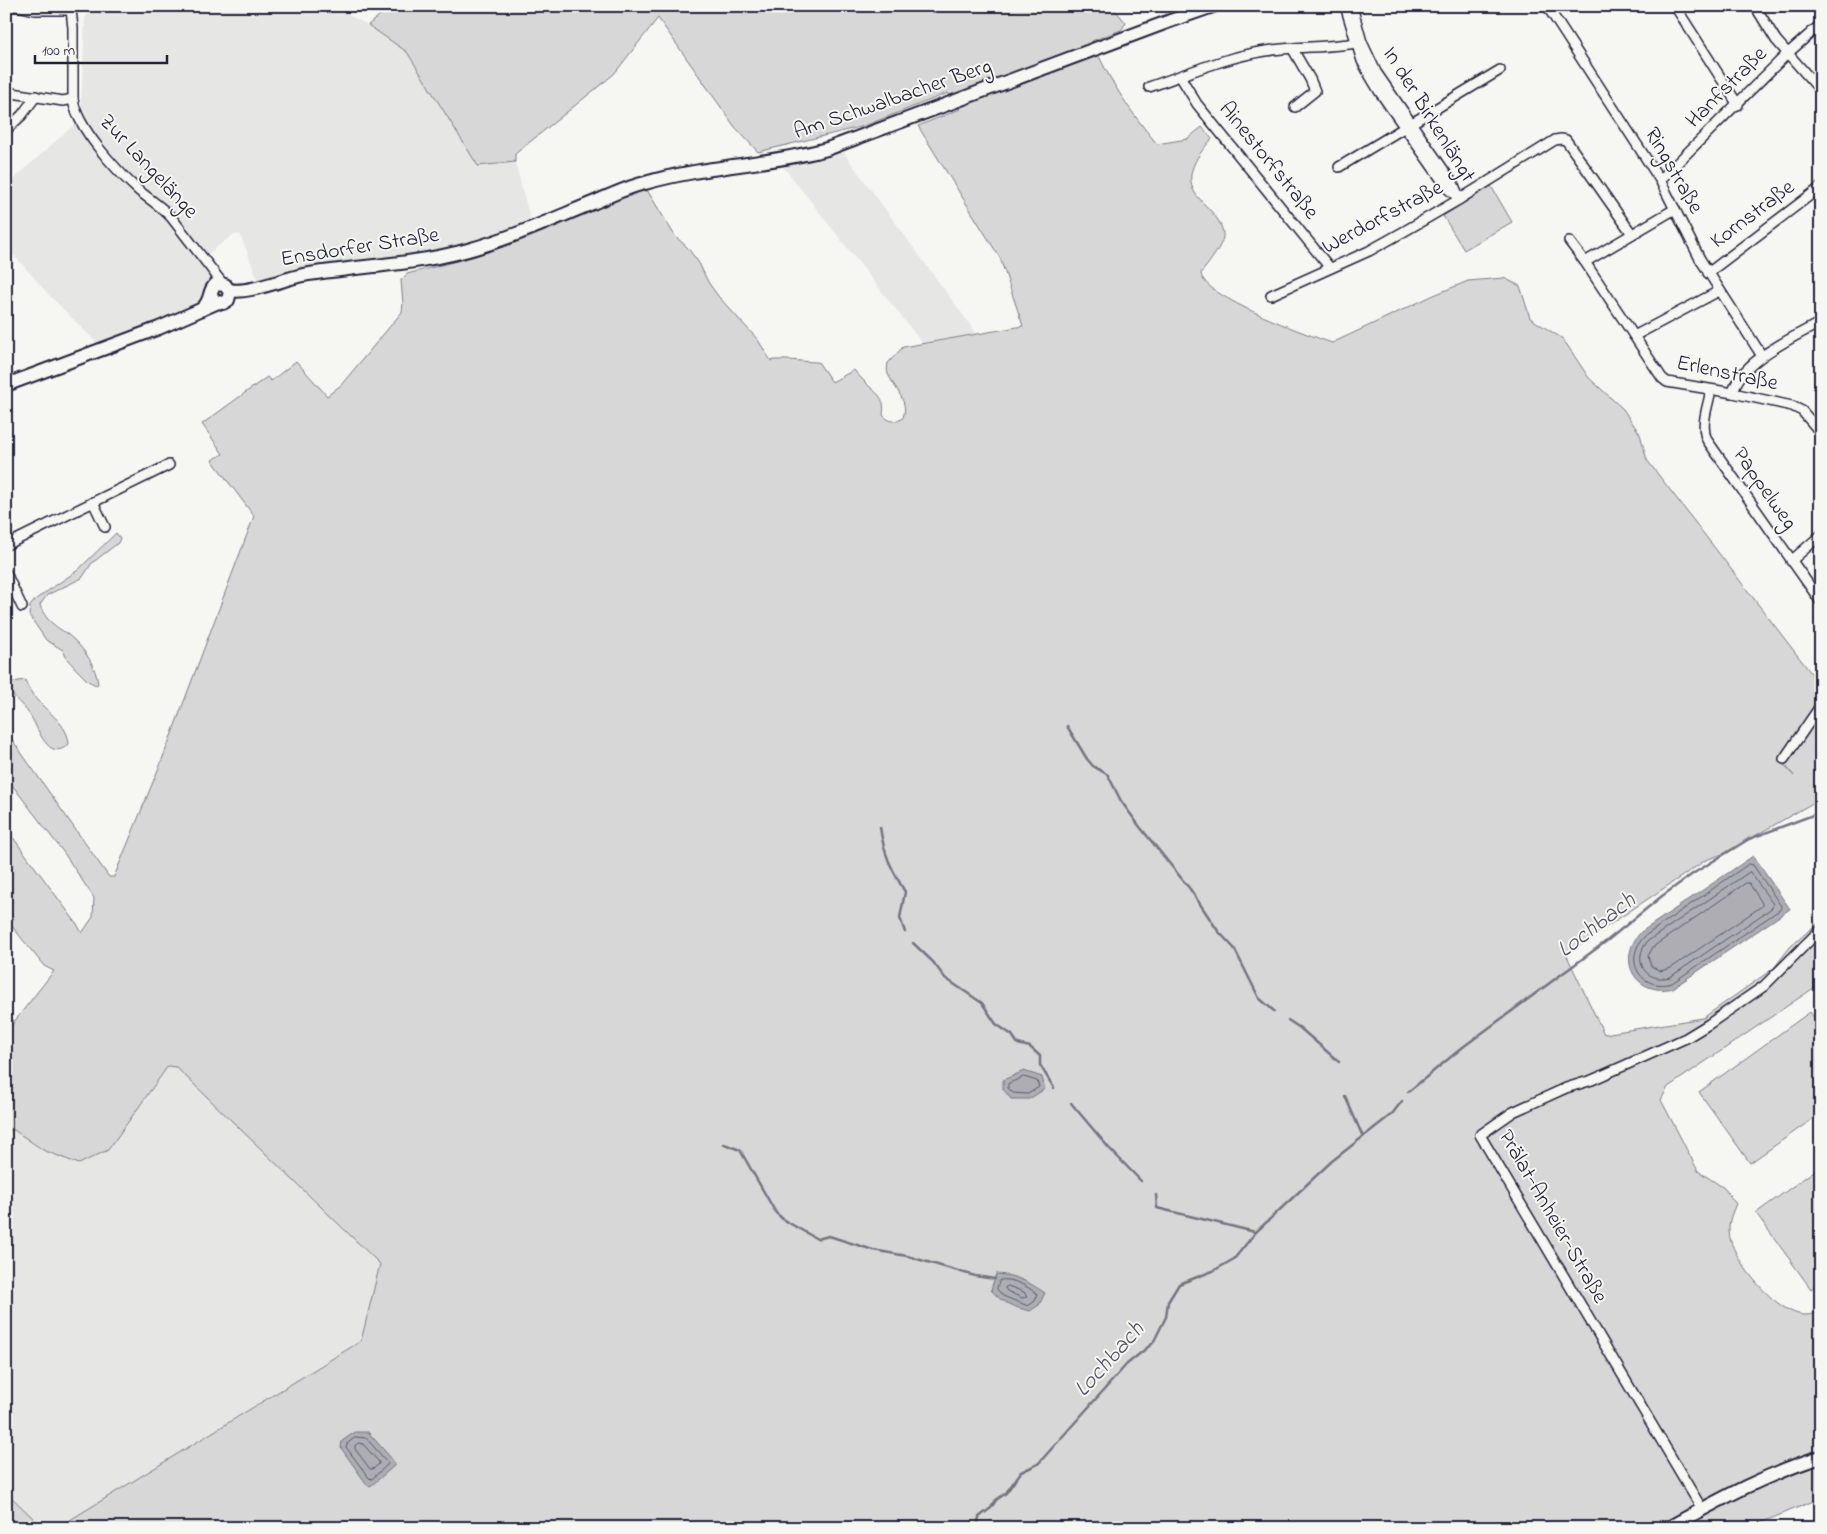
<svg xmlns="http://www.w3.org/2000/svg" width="1827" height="1534" font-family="'Indie Flower',sans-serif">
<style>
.built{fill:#e6e6e4}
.green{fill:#d7d7d7;stroke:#7c7c89;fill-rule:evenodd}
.water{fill:#adadb3;stroke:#757583}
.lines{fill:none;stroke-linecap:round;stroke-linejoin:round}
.shore{stroke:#5a5a6b;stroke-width:1}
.stream{stroke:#757583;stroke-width:2.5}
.street-casing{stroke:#22223b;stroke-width:12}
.secondary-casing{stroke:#22223b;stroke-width:16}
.street{stroke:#f6f6f2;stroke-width:9}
.secondary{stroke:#f6f6f2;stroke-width:12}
.labels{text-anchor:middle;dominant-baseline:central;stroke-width:4;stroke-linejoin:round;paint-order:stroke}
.street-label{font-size:22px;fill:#22223b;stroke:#f6f6f2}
.water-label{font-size:24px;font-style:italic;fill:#535365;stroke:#f6f6f2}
</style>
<rect width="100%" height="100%" fill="#f6f6f2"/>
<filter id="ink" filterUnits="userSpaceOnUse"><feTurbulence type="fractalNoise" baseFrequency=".02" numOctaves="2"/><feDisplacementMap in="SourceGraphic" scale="10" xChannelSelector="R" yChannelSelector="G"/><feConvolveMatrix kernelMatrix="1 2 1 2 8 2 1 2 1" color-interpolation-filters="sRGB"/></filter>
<g filter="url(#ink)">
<!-- built -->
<g class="built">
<polygon points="332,6 368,25 407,52 478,166 515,162 531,222 492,237 466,244 418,253 340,263 288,271 258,280 240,234 233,235 209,253 210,282 199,303 172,315 97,343 49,295 6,246 6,186 76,123 75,117 81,107 85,18 92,7"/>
<polygon points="841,149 977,334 923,344 782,165"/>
<polygon points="168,1066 176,1067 380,1264 361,1341 57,1528 31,1528 38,1523 6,1492 6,1131 14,1130 43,1150 108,1150"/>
</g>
<!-- green -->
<g class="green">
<path d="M391 6H1112L1126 23 1121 30 1092 41C1108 79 1131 113 1157 144L1187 139 1202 127 1212 139C1199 153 1183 174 1195 193 1203 205 1215 212 1221 226 1223 231 1224 236 1222 241 1217 253 1208 264 1201 273 1202 297 1309 335 1332 343L1434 295 1468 281 1504 278 1520 286 1530 318 1563 339 1589 378 1623 409 1640 434 1647 460 1821 686V803L1818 800 1725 853 1706 860 1566 954 1604 1034 1703 1018 1774 968 1790 947 1821 920V983L1668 1087 1661 1100 1698 1171 1724 1188 1736 1204C1731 1215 1727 1225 1730 1238 1735 1262 1778 1316 1806 1315 1810 1315 1816 1313 1821 1312V1498L1748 1528H57L361 1341 380 1264 176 1067 168 1066 108 1150 79 1164 43 1150 14 1130 6 1131V1032L54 971 44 966 6 919V828L77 924 82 933 93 917 94 898 64 853 6 777V735L8 734 109 877H114L160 765 254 516 212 460 223 454 202 424 267 377 271 381 296 361 327 396 341 385 402 312 403 303 401 280 407 274 476 256 541 232 632 193 647 190 675 236 687 247 699 263 708 282 718 296 758 340 771 361C778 358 806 362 818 362L832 382 854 370C857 374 861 378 865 382 876 394 886 396 883 415 889 422 894 422 902 419 911 403 894 388 888 374 887 371 887 367 888 363L903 347 1023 326 1000 258 918 126 960 109 948 93 864 126 758 152 735 127 658 18 614 74 515 154V162L478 166 407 52 368 25ZM1808 714 1815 718 1784 764 1794 776 1781 762ZM996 1274 1044 1293 1039 1305 991 1290Z"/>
<polygon points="1491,186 1512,222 1464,250 1443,216"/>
<path d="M116 533 120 538 118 543 92 563 82 578 47 595 40 605C47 625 60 627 73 639 86 651 96 667 98 684L96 685 88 681 78 671 67 659 63 650 46 640 29 615 30 606 36 599 78 570Z"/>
<path d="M25 680C28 688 32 694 37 700 49 713 68 725 69 744 48 764 38 727 30 715 21 702 11 698 7 683Z"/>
<polygon points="1810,1012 1821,1027 1821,1113 1750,1163 1699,1092"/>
<polygon points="1821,1166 1821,1282 1811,1289 1756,1213"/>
<polygon points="6,1492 38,1523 31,1528 6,1528"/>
</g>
<!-- water -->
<g class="water">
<path d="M1753 856 1790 909 1673 988C1636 997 1615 960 1641 932Z"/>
<polygon points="1024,1071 1042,1077 1045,1089 1029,1099 1011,1099 1003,1089 1003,1080"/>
<path d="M996 1274C1016 1275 1029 1282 1045 1293L1039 1305 1030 1311C1013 1307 1002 1303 991 1290Z"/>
<polygon points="355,1432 368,1432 391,1458 395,1465 372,1485 368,1486 341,1448 342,1441"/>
</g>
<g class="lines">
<!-- shore -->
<g class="shore">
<path d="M1749 864 1753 865 1781 906V909L1672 983C1640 992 1622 959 1645 936Z"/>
<path d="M1750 872 1773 904 1772 908 1670 977C1645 984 1631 959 1648 941Z"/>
<polygon points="1746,883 1749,883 1762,903 1762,906 1671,968 1660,971 1651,966 1648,956 1653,947"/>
<polygon points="1024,1077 1037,1081 1039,1087 1028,1094 1013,1093 1008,1088 1008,1084"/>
<path d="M1000 1280C1013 1278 1027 1286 1037 1294L1035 1301 1028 1306 1003 1296 997 1289Z"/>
<polygon points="1008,1286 1024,1292 1027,1297 1022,1298 1007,1291 1005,1288"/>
<polygon points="356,1437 366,1438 388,1463 387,1465 372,1479 369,1478 346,1447 347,1444"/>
<polygon points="359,1443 363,1444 379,1462 379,1464 373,1469 370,1469 355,1449 355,1446"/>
</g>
<!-- stream -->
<g class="stream">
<polyline points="1067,726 1087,759 1093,766 1108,775 1121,801 1140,827 1190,889 1218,931 1234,948 1259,998 1274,1011"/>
<path d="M880 827C884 855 891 868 905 892L900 918 905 932"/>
<polyline points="913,943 933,962 945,978 982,1003 996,1024 1012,1035 1018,1044 1030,1047 1040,1056 1040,1065 1054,1088"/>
<polyline points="1288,1020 1300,1028 1339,1062"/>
<polyline points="1408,1092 1463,1047 1608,940 1662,896 1694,873 1749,839 1821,812"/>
<polyline points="1345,1096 1363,1137"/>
<polyline points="1071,1103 1109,1148 1141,1181"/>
<polyline points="724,1144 740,1150 776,1213 784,1220 817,1239 829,1236 873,1250 907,1256 975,1276 995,1279"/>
<polyline points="1156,1195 1157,1208 1255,1232"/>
<polyline points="977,1528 979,1517 991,1508 996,1500 1006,1493 1021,1472 1038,1464 1127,1364 1153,1343 1166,1317 1168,1302 1179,1284 1213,1271 1234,1259 1256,1232 1332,1161 1392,1114 1402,1101"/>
</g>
<!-- street casing -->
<g class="street-casing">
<g id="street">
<polyline points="17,6 35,10 71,10"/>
<polyline points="1345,6 1362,61 1370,76 1379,91 1448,189 1460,199"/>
<polyline points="1352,6 1362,42 1376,72 1454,185 1458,195"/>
<polyline points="1547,6 1660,180 1700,259 1762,356"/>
<polyline points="1675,6 1738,105"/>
<polyline points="1755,6 1776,40 1821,91"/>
<path d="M71 10 73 28V99C76 127 117 171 138 190 149 199 161 206 171 217L223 284"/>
<polyline points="1292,48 1310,79 1315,91 1295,107"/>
<polyline points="1180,76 1197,104 1330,268"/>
<path d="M1149 87C1187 74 1225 57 1266 51 1298 46 1331 48 1362 42"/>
<polyline points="6,92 63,101 73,99"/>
<polyline points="6,130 22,115 36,96"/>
<polyline points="1339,167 1500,70"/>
<polyline points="1660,180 1787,54 1821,24"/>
<polyline points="1569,241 1585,262 1662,378 1667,382 1733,393 1792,406 1802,411 1821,433"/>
<polyline points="1585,262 1675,209"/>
<polyline points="1708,273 1821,187"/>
<polyline points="1271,295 1369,251 1403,232 1460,199 1555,140 1561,139 1566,140 1632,234"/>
<polyline points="1634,336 1719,291"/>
<path d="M1711 390C1708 406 1700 425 1707 440L1821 602"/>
<path d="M1733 393C1739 361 1795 337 1821 322"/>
<polyline points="93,502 105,527"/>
<polyline points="6,545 169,465"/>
<polyline points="1791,561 1821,535"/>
<polyline points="6,573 22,607"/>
<polyline points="1784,759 1821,705"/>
<polyline points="1702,1509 1480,1135 1513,1112 1566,1088 1592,1080 1637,1060 1686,1038 1709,1024 1764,986 1821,929"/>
</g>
</g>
<!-- secondary casing -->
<g class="secondary-casing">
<g id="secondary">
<path d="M230 290C247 294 284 279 303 275 358 266 414 265 468 250 512 238 553 219 595 202 611 195 628 187 645 183 704 166 767 165 827 149L1170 21 1213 6"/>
<path d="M202 309C213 299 207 292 216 284L225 285 230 292 228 300 223 303 214 301 211 294"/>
<polyline points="6,385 159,328 216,303"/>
<path d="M1668 1528C1719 1500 1765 1474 1821 1457"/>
</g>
</g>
<!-- street -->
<use href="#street" class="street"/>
<!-- secondary -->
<use href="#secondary" class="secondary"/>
</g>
</g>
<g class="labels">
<!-- street labels -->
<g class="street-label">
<text transform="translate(1727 88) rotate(-45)">Hanfstraße</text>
<text transform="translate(893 100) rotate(-19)">Am Schwalbacher Berg</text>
<text transform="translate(1428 115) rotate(58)">In der Birkenlängt</text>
<text transform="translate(1268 161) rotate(51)">Ainestorfstraße</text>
<text transform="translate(148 167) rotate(47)">Zur Langelänge</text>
<text transform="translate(1673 171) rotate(60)">Ringstraße</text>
<text transform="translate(1753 215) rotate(-37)">Kornstraße</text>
<text transform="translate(1383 218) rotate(-28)">Werdorfstraße</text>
<text transform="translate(360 248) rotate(-9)">Ensdorfer Straße</text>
<text transform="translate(1727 374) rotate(12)">Erlenstraße</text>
<text transform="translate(1764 489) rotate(55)">Pappelweg</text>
<text transform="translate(1552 1217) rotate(60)">Prälat-Anheier-Straße</text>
</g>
<!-- water labels -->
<g class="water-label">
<text transform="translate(1597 926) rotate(-37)">Lochbach</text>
<text transform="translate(1110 1360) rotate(-48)">Lochbach</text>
</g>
</g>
<!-- margin -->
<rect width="1827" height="1534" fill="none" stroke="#f6f6f2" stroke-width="25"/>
<rect x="12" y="12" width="1802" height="1509" fill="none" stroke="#22223b" stroke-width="2" filter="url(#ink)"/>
<!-- scale -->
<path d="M35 55v8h132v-8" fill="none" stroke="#22223b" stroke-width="2.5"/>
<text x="42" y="55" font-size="15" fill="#22223b" stroke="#f6f6f2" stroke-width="4" paint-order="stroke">100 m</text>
</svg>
